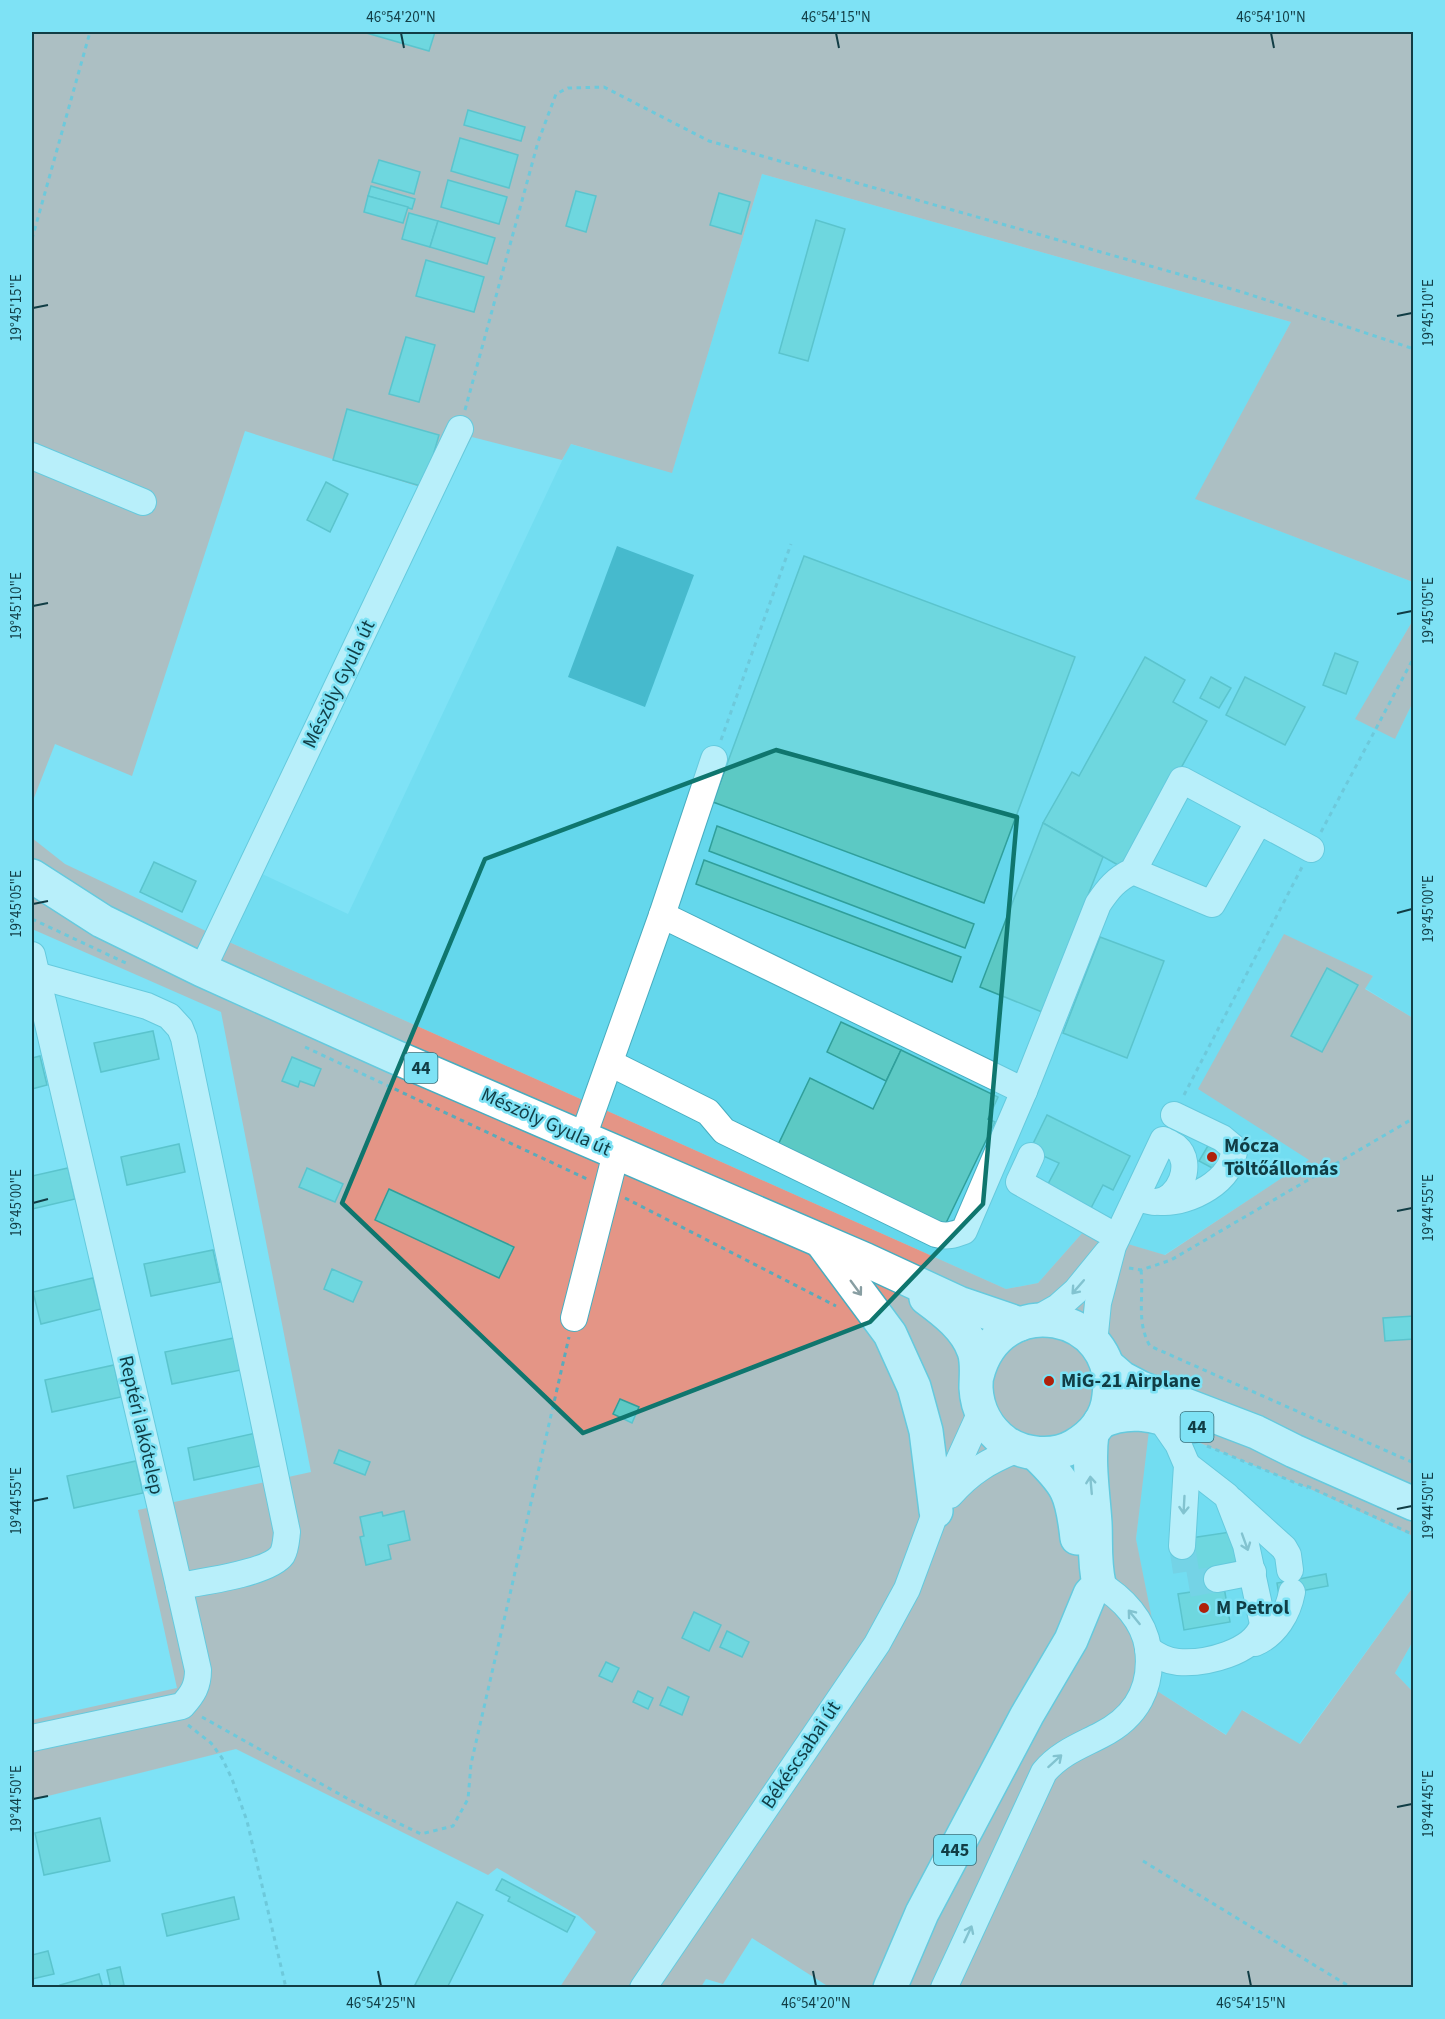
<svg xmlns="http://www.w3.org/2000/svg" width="1445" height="2019" font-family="'Source Sans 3',sans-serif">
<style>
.built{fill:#64d7ec}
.green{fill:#e49586}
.water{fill:#04899c}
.building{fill:#5cc9c4;stroke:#309f9b;stroke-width:1.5}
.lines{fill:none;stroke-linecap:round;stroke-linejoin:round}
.minor-tunnel{stroke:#68c1d2;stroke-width:26;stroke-dasharray:26 13;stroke-linecap:butt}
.minor-casing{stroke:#47adc0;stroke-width:28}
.major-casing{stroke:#47adc0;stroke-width:36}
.path{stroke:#5aabbb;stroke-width:3;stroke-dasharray:4.5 4.5;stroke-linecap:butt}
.minor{stroke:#fff;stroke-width:26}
.major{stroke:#fff;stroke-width:33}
.oneway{stroke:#889ea2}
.marked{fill:none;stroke:#0f766e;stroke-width:4.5;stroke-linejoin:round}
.ticks{fill:none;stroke:#113d45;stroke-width:2}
.poi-dot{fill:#af210b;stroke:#7ee2f5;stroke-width:2}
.labels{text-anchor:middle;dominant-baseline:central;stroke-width:5;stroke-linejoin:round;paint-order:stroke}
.shield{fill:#7ee2f5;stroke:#326e7a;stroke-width:1.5}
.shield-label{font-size:18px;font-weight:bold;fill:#113d45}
.street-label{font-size:20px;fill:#113d45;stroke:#7ee2f5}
.poi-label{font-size:20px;font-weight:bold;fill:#113d45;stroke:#7ee2f5;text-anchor:start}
.neatline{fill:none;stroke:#113d45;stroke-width:2}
.ticks-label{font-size:15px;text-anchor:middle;fill:#113d45}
</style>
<rect width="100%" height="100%" fill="#7ee2f5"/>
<!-- built -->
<g class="built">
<polygon points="762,174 1291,322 1196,499 1413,582 1413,620 1356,719 1395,738 1413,702 1413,1018 1365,988 1373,976 1284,935 1310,1160 1164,1255 1084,1231 1038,1283 1006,1289 229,942 260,873 348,914 570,444 672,472"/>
<polygon points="1149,1422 1308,1488 1413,1536 1413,1587 1299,1744 1243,1710 1227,1735 1154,1689 1136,1539"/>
<polygon points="1413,1641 1413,1692 1395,1673"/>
</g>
<!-- green -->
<g class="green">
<polygon points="32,32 1413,32 1413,582 1195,499 1291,322 762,174 672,473 571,444 562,460 472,437 442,494 245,431 132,776 55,744 32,803"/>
<polygon points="1413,620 1413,702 1395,739 1355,719"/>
<polygon points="32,838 65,864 229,942 1006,1289 1038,1283 1084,1231 1165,1255 1309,1160 1198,1089 1284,934 1373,976 1365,989 1413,1018 1413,1536 1308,1488 1150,1422 1136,1539 1155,1634 1154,1689 1226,1735 1242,1710 1300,1744 1413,1587 1413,1641 1395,1673 1413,1692 1413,1987 829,1987 752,1938 723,1984 706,1979 701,1987 560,1987 596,1932 579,1916 497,1868 488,1875 236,1749 32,1800 32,1720 177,1688 138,1510 311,1472 221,1012 32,929"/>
</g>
<!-- water -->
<polygon class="water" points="617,546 694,575 645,707 568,677"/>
<!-- building -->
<g class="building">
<polygon points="363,32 435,32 429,51"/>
<polygon points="468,110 525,127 521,141 464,125"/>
<polygon points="460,138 518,155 509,188 451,171"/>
<polygon points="379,160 420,172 414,194 372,182"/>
<polygon points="448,180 507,197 499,224 441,207"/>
<polygon points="371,186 415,199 412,209 368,196"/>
<polygon points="576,191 596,196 586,232 566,226"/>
<polygon points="719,193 750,202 741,234 710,225"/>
<polygon points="368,196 408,207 403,223 364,212"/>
<polygon points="409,213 438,221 430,247 402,239"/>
<polygon points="816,220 845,229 808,361 779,353"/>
<polygon points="438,221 495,238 487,264 430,247"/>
<polygon points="426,260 484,277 474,312 416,296"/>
<polygon points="406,337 435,345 419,402 389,394"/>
<polygon points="347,409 439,435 424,487 333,460"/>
<polygon points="326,482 348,494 330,532 307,520"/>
<polygon points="804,556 1075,657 984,903 713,802"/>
<polygon points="1335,653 1358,662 1346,694 1323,685"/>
<polygon points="1145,657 1185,680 1173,702 1207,721 1125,869 1043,823 1072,772 1079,776"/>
<polygon points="1211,677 1231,688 1219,708 1200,698"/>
<polygon points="1245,677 1305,707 1285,745 1226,715"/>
<polygon points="1043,823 1103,857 1042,1012 980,987"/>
<polygon points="717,826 974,924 965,948 709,851"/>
<polygon points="704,860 961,957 952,982 696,884"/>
<polygon points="154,862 196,881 182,912 140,892"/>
<polygon points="1100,937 1164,961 1127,1058 1063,1033"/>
<polygon points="1327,968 1358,985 1322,1052 1291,1036"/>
<polygon points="841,1022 901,1050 886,1081 827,1052"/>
<polygon points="153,1031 159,1059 101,1072 94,1043"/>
<polygon points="901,1050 998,1097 988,1119 995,1122 945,1225 778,1145 810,1078 873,1109"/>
<polygon points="40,1056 47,1085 32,1089 32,1058"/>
<polygon points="292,1057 321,1069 314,1086 300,1081 298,1087 282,1081"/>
<polygon points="1047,1115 1130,1156 1113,1190 1103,1185 1091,1208 1047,1186 1059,1163 1030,1150"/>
<polygon points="179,1144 185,1172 127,1185 121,1157"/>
<polygon points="1209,1144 1225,1154 1216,1170 1199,1161"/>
<polygon points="68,1168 75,1199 32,1209 32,1176"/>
<polygon points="307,1168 343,1184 335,1202 299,1187"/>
<polygon points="389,1189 514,1247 499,1278 375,1220"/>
<polygon points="213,1250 220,1282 151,1296 144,1264"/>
<polygon points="332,1269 362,1282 353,1302 324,1289"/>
<polygon points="93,1278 101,1309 41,1324 33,1292"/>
<polygon points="1414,1316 1414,1339 1385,1341 1383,1318"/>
<polygon points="234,1338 241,1370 172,1384 165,1352"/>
<polygon points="114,1365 121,1397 52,1412 45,1380"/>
<polygon points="620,1399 639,1407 632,1423 613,1414"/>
<polygon points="256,1433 264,1465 194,1480 188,1448"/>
<polygon points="339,1450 370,1462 365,1475 334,1463"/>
<polygon points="136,1461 143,1493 74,1508 67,1476"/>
<polygon points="404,1511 410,1540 388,1545 391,1559 366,1565 360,1537 364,1536 360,1517 382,1512 383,1516"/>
<polygon points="1237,1531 1241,1561 1226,1564 1229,1583 1195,1589 1191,1566 1176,1569 1171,1541"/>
<polygon points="1326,1574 1328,1586 1279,1595 1277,1583"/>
<polygon points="1224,1587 1230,1622 1184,1630 1178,1594"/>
<polygon points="694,1612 721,1625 709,1651 682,1638"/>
<polygon points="727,1631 749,1642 742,1657 720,1647"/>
<polygon points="606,1662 619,1668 612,1682 599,1676"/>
<polygon points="668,1687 689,1697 682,1715 660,1705"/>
<polygon points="638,1691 653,1698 648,1709 633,1702"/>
<polygon points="100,1818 110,1861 44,1875 35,1833"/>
<polygon points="502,1879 575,1917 567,1932 508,1901 510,1897 496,1890"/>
<polygon points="234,1897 239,1919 167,1936 162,1914"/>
<polygon points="457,1902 483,1915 447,1988 421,1988 415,1985"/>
<polygon points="48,1951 54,1974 32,1979 32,1955"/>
<polygon points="120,1967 124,1985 111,1988 107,1970"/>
<polygon points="99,1974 103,1988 61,1988 60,1985"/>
</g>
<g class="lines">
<!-- minor-tunnel -->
<polyline class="minor-tunnel" points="1182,1546 1188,1584 1217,1579"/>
<!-- minor casing -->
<g class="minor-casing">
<g id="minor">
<polyline points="32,456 143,502"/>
<polyline points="1133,871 1212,904 1259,821"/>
<polyline points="662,915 1024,1091"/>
<path d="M32 955 179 1586 198 1670C198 1686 193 1694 182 1706L32 1738"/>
<polyline points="202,970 460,429"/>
<path d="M36 975 147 1006 169 1016 180 1028 184 1038 287 1532C286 1540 286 1548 282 1555 269 1573 202 1582 179 1586"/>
<path d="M610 1063 708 1112 724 1131 936 1234C947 1237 953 1235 964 1231L1024 1091 1098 904C1108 889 1116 879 1133 871L1182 780 1311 849"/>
<polyline points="583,1137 662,915 714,759"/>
<polyline points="1031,1156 1019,1182 1117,1237"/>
<path d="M1161 1202C1189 1204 1235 1180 1234 1148L1222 1138 1174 1115"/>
<polyline points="574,1318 616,1153"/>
<polyline points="1035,1320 1058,1307 1076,1291 1107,1253"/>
<path d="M1094 1343 1098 1303 1113 1246 1163 1140C1167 1142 1172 1144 1176 1147 1195 1163 1179 1202 1155 1202 1149 1202 1141 1198 1136 1197"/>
<polyline points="1160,1418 1178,1444 1187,1465 1182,1546"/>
<path d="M950 1495C971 1471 989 1461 1018 1449"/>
<polyline points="1231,1500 1284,1548 1288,1555 1290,1570"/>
<polyline points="1217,1579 1253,1572"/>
<path d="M1255 1643C1276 1634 1288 1613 1292 1592"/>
<path d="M1148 1649C1157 1656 1166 1661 1178 1662 1205 1664 1254 1653 1263 1624L1246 1545 1227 1496 1187 1465"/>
<polyline points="643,1988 877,1644 907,1589 936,1511 981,1412"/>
<path d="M944 1988 1044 1772C1060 1753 1080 1746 1101 1735 1137 1717 1153 1687 1148 1648 1144 1621 1123 1598 1099 1584"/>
</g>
</g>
<!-- major casing -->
<g class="major-casing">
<g id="major">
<polyline points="32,876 102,921 202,970 393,1056 866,1260 959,1303 1020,1324"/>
<polyline points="821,1241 890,1334 914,1387 926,1431 936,1511"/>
<path d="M926 1298C945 1312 966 1328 974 1351 978 1362 976 1376 976 1388 977 1409 987 1429 1005 1442 1024 1455 1053 1458 1074 1446 1093 1435 1107 1419 1109 1396 1120 1312 999 1287 977 1376"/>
<polyline points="1107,1365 1122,1378 1141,1388 1256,1432 1294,1451 1414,1504"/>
<path d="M1100 1422C1133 1406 1160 1418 1193 1426"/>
<path d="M1036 1454C1068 1485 1072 1493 1077 1538"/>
<path d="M890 1988 922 1913 1027 1715 1071 1640 1090 1594 1099 1584C1094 1562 1096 1545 1095 1523 1093 1493 1088 1463 1092 1433"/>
</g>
</g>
<!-- path -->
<g class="path">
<polyline points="32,239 90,32"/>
<polyline points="465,410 538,142 556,94 568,88 604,87 709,141 1242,292 1414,349"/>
<polyline points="721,740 791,544"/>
<polyline points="1321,832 1414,657"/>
<polyline points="32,919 128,964"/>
<polyline points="305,1047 587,1179"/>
<polyline points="1184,1095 1302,867"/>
<polyline points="625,1198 836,1306"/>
<polyline points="1129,1268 1141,1270 1171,1260 1414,1118"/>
<path d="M1141 1270C1144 1297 1136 1322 1150 1346L1414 1463"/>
<polyline points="1207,1446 1308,1488"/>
<polyline points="1307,1486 1414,1535"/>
<polyline points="202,1717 350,1800 421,1834 453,1826 468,1799 471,1764 569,1337"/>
<polyline points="188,1725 211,1743 222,1758 232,1779 247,1821 286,1988"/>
<polyline points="1143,1861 1352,1988"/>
</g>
<!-- minor -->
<use href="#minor" class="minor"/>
<!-- major -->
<use href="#major" class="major"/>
</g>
<!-- one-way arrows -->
<defs><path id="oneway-shaft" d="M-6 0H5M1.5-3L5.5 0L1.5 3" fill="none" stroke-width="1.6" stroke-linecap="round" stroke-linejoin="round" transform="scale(1.5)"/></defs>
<g class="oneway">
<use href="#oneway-shaft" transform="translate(1078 1287) rotate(131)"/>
<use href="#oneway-shaft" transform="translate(856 1288) rotate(54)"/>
<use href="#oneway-shaft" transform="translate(1091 1485) rotate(-95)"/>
<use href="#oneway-shaft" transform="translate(1184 1505) rotate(93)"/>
<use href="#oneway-shaft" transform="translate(1245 1542) rotate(70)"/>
<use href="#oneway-shaft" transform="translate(1134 1617) rotate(-129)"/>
<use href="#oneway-shaft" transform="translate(1055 1761) rotate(-42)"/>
<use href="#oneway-shaft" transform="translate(968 1934) rotate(-65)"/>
</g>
<!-- marked area -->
<path d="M0 0H1445V2019H0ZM776 750 1017 817 983 1204 870 1322 583 1433 342 1203 485 859Z" fill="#7ee2f5" fill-opacity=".55" fill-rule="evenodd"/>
<path class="marked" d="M776 750 1017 817 983 1204 870 1322 583 1433 342 1203 485 859Z"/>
<!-- ticks -->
<path class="ticks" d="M401 33 404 48M836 33 839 48M1271 33 1274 48M33 308 48 305M1397 316 1412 313M33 606 48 603M1397 614 1412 611M33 904 48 901M1397 913 1412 909M33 1203 48 1199M1397 1211 1412 1208M33 1501 48 1498M1397 1509 1412 1506M33 1799 48 1796M1397 1807 1412 1804M378 1971 381 1986M813 1971 816 1986M1248 1971 1251 1986"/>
<!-- markers -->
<g class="poi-dot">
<circle cx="1212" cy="1157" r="6"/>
<circle cx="1049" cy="1381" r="6"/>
<circle cx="1204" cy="1608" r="6"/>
</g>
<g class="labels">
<!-- shield labels -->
<g class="shield">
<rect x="404.5" y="1053" width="33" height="30" rx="4.5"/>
<rect x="1180.5" y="1412" width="33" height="30" rx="4.5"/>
<rect x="934" y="1835" width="42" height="30" rx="4.5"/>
</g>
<g class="shield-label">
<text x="421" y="1068">44</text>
<text x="1197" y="1427">44</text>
<text x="955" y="1850">445</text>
</g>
<!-- street labels -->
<g class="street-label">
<text transform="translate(339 684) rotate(-64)">Mészöly Gyula út</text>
<text transform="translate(546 1122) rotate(24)">Mészöly Gyula út</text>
<text transform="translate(141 1425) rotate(77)">Reptéri lakótelep</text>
<text transform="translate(801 1755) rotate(-56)">Békéscsabai út</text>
</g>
<!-- poi labels -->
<g class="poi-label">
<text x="1224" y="1146">Mócza<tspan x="1224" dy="23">Töltőállomás</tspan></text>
<text x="1061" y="1381">MiG-21 Airplane</text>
<text x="1216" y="1608">M Petrol</text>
</g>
</g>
<!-- border -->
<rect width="1445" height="2019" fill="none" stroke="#7ee2f5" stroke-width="66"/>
<rect x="33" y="33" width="1379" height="1953" class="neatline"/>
<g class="ticks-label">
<text x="401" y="22">46°54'20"N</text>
<text x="836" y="22">46°54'15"N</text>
<text x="1271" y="22">46°54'10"N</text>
<text transform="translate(16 308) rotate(-90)" y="5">19°45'15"E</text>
<text transform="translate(1428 313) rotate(-90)" y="5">19°45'10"E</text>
<text transform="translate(16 606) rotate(-90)" y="5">19°45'10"E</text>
<text transform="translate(1428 611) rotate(-90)" y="5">19°45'05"E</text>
<text transform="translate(16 904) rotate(-90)" y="5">19°45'05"E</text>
<text transform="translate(1428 909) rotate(-90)" y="5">19°45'00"E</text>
<text transform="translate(16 1203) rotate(-90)" y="5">19°45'00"E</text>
<text transform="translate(1428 1208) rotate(-90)" y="5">19°44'55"E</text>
<text transform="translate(16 1501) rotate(-90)" y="5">19°44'55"E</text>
<text transform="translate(1428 1506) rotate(-90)" y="5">19°44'50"E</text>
<text transform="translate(16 1799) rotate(-90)" y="5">19°44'50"E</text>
<text transform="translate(1428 1804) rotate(-90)" y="5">19°44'45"E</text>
<text x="381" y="2008">46°54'25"N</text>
<text x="816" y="2008">46°54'20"N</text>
<text x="1251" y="2008">46°54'15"N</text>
</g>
</svg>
